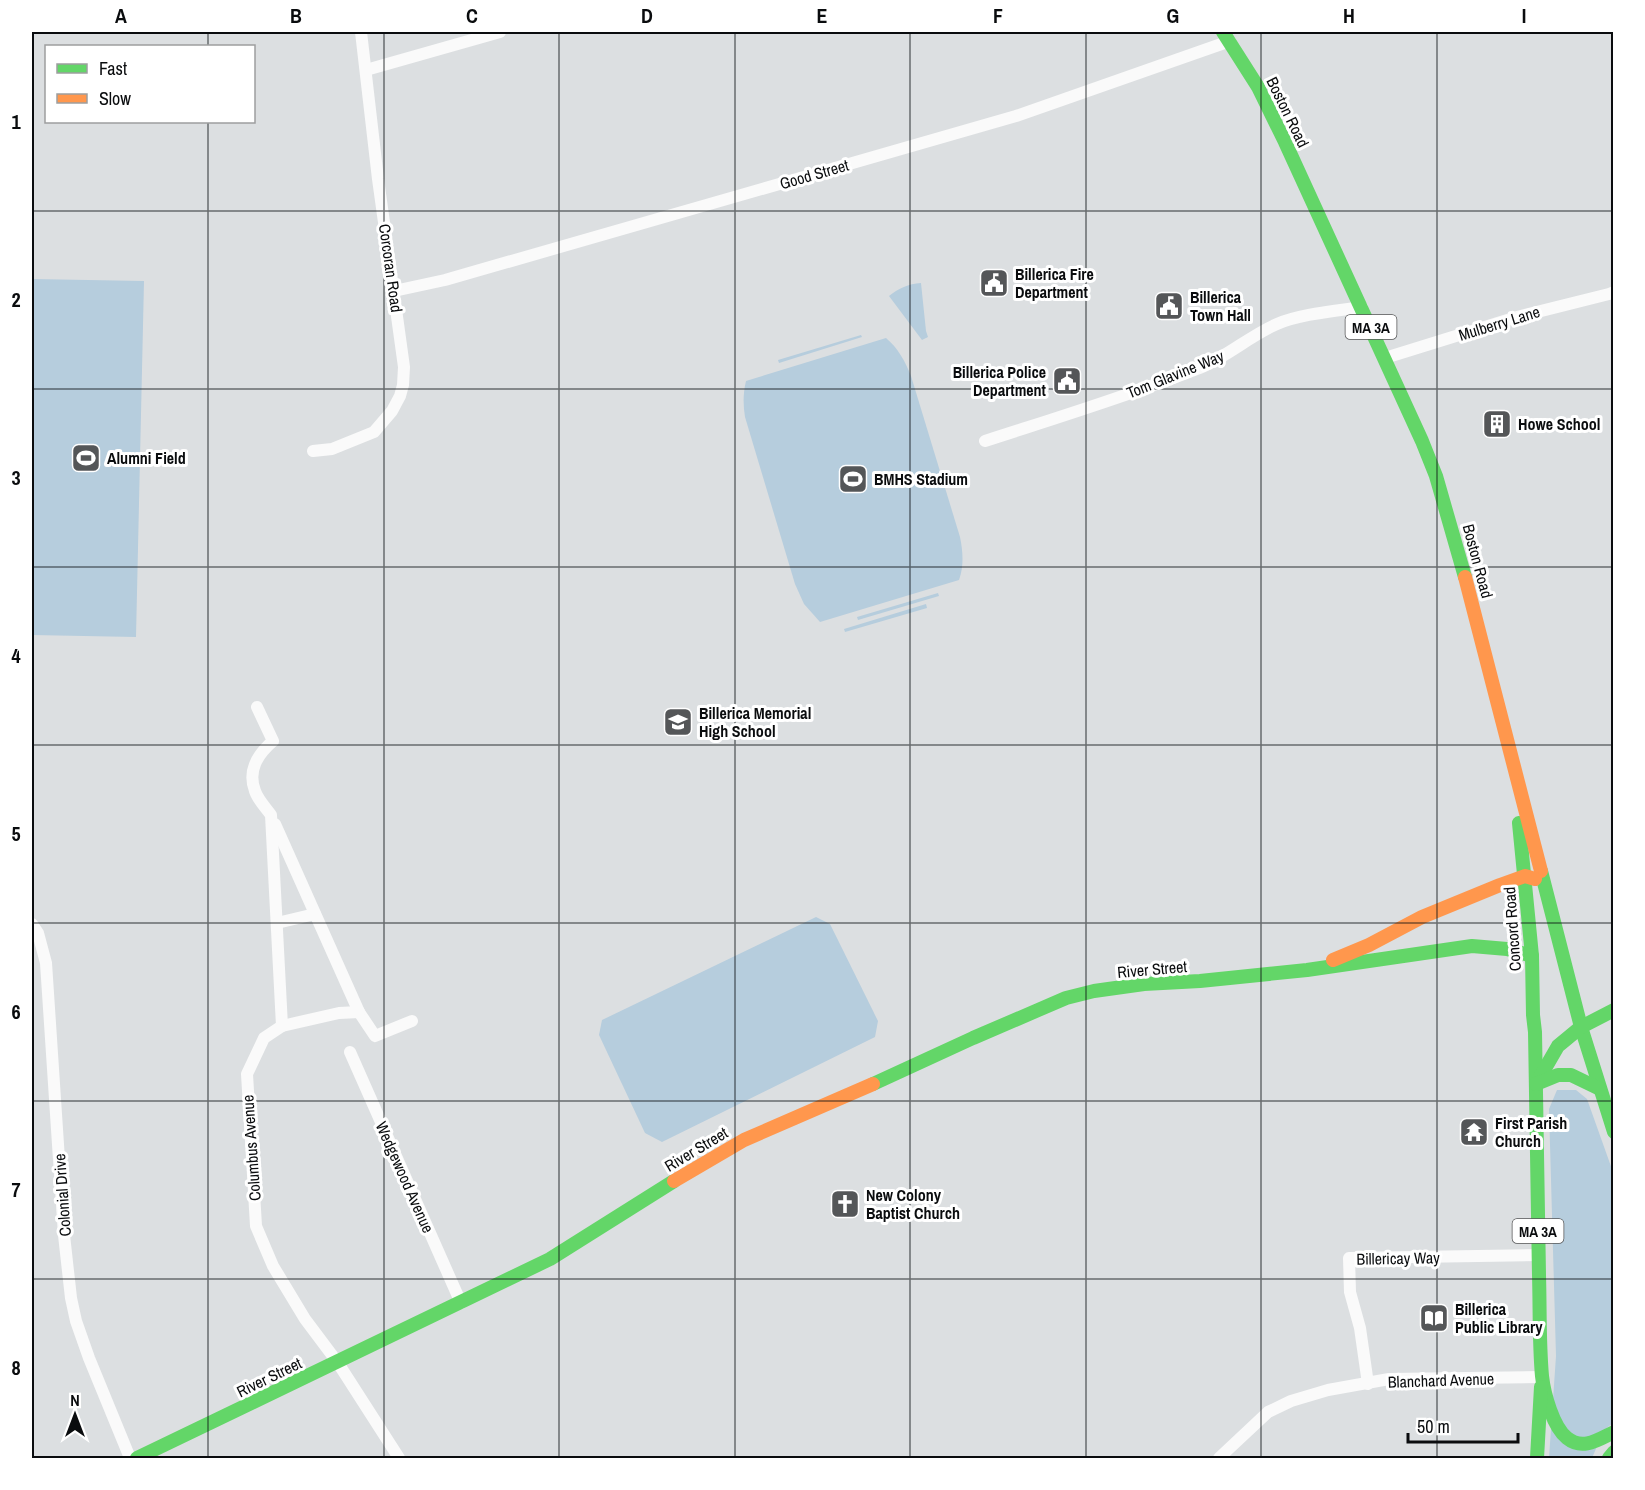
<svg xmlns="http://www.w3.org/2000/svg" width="1645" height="1490" font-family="'Archivo Narrow',sans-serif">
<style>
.green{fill:#b6cddd}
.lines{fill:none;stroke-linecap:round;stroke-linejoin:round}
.street{stroke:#fafafa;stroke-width:12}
.fast{stroke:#63d668;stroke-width:14}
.slow{stroke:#ff974d;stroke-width:14}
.grid{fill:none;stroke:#0a0c0e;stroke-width:1.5;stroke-opacity:0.55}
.labels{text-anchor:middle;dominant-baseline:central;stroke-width:6;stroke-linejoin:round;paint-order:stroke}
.shield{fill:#fff;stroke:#545556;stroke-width:1.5}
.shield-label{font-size:15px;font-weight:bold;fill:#0a0c0e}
.street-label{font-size:16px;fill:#0a0c0e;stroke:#fff}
.poi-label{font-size:16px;font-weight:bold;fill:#0a0c0e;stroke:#fff;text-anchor:start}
.neatline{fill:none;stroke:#0a0c0e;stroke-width:2}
.grid-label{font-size:20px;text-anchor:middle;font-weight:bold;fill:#0a0c0e}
</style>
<rect width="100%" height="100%" fill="#dcdfe1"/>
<!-- green -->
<g class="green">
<polygon points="32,279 144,281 136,637 32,635"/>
<path d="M921 283 926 331 928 337 922 340 889 296C899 288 908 284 921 283Z"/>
<polygon points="861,335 862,337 779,363 778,360"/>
<path d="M886 338C898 348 905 361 911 376L960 537C963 552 964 566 959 580L820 622 804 604 795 584 745 417C743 405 743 393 746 381Z"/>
<polygon points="938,593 939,596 858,620 857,617"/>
<polygon points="926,604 927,608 845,632 844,629"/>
<polygon points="816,917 830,924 878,1021 875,1037 662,1142 645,1133 599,1035 602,1020"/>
<polygon points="1557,1090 1576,1090 1587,1099 1613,1172 1613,1423 1604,1430 1592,1458 1549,1458 1556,1356 1549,1109"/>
</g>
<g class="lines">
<!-- street -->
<g class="street">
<polyline points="366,70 500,32"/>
<polyline points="394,291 445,280 1016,116 1230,41"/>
<polyline points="1385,358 1517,317 1609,294 1614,292"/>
<path d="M985 441C1056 418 1128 396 1197 369 1226 358 1249 336 1277 324 1300 314 1336 311 1362 307"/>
<polyline points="313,451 332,449 374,432 392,411 400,396 403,385 404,367 378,179 361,32"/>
<path d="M257 707 273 741C258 754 247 770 255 791 258 800 266 808 271 815L282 1026"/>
<polyline points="275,824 359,1012 375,1036 412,1021"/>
<polyline points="277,923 315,914"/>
<polyline points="32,924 38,933 46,963 64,1235 71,1298 76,1321 89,1358 130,1458"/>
<polyline points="359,1012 339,1013 282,1026 264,1038 247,1074 256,1226 273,1266 305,1319 338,1363 399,1458"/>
<polyline points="350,1052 461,1303"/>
<polyline points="1368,1384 1360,1328 1350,1292 1349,1258 1539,1255"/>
<polyline points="1219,1458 1268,1412 1291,1401 1328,1390 1389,1379 1542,1377"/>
</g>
<!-- fast -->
<g class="fast">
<polyline points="1223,32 1258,87 1285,142 1422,441 1436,476 1465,577"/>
<path d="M1519 823 1532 956 1533 1015 1535 1032C1536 1113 1537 1194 1539 1275 1540 1308 1539 1343 1542 1376 1544 1394 1553 1427 1567 1438 1583 1451 1599 1439 1614 1432"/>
<polyline points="1541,871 1581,1027 1614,1132"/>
<polyline points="873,1084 973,1038 1066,998 1094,991 1144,984 1200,981 1307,970 1472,946 1507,949 1532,956"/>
<polyline points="1536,1084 1558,1046 1581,1027 1614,1010"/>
<polyline points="1536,1084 1558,1075 1571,1075 1600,1089"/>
<polyline points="137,1458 550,1259 674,1181"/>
<polyline points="1537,1458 1541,1387"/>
<polyline points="1609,1458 1614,1452"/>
</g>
<!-- slow -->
<g class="slow">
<polyline points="1465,577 1541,871"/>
<polyline points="1333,960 1369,945 1422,917 1500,885 1525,876 1535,879"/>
<polyline points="674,1181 744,1140 873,1084"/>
</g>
</g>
<!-- grid -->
<path class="grid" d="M208 32V46M384 32V1458M559 32V1458M735 32V1458M910 32V1458M1086 32V1458M1261 32V1458M1437 32V1458M208 122V1458M32 211H1614M32 389H1614M32 567H1614M32 745H1614M32 923H1614M32 1101H1614M32 1279H1614"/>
<!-- icons -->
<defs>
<g id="civic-square" transform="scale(1.5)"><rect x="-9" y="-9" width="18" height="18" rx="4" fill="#545658" stroke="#fff"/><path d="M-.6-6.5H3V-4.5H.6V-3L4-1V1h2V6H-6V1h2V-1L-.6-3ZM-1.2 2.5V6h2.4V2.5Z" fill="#fff"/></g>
<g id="building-square" transform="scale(1.5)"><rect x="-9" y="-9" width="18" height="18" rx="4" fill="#545658" stroke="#fff"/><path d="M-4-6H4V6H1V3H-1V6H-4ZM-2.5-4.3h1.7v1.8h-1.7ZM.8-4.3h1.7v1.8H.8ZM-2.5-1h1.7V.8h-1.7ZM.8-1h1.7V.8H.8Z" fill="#fff"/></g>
<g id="stadium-square" transform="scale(1.5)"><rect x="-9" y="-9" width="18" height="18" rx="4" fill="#545658" stroke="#fff"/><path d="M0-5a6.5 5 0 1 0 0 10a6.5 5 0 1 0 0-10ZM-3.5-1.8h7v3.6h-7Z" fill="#fff"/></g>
<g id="school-square" transform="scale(1.5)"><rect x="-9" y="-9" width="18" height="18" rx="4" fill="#545658" stroke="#fff"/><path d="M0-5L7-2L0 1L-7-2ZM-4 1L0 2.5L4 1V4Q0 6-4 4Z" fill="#fff"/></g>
<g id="temple-square" transform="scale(1.5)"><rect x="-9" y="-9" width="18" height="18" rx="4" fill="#545658" stroke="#fff"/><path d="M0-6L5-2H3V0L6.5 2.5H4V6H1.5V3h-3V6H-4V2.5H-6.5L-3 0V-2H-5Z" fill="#fff"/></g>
<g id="church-square" transform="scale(1.5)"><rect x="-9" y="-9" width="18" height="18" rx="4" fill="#545658" stroke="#fff"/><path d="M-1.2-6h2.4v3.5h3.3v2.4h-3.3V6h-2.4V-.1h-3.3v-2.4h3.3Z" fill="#fff"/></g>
<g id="library-square" transform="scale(1.5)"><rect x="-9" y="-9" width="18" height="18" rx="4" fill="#545658" stroke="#fff"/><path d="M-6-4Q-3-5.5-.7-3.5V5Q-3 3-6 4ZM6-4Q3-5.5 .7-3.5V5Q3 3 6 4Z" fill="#fff"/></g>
</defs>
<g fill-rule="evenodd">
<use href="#civic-square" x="994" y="283"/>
<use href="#civic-square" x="1169" y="306"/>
<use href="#civic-square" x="1067" y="381"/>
<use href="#building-square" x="1497" y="424"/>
<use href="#stadium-square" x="86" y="458"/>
<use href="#stadium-square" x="853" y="479"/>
<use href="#school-square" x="678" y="722"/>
<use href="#temple-square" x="1474" y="1132"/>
<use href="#church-square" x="845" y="1204"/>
<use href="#library-square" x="1434" y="1318"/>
</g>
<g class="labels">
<!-- shield labels -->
<g class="shield">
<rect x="1345.5" y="315" width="51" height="24" rx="4.5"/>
<rect x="1512.5" y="1219" width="51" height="24" rx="4.5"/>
</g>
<g class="shield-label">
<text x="1371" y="327">MA 3A</text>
<text x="1538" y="1231">MA 3A</text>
</g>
<!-- street labels -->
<g class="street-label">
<text transform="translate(1288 112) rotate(64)">Boston Road</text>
<text transform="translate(814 174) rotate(-16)">Good Street</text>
<text transform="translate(391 268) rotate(82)">Corcoran Road</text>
<text transform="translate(1499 323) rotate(-17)">Mulberry Lane</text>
<text transform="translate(1175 374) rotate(-22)">Tom Glavine Way</text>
<text transform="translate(1478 561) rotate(75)">Boston Road</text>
<text transform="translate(1512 929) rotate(-94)">Concord Road</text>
<text transform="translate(1152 969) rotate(-5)">River Street</text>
<text transform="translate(251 1148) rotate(-94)">Columbus Avenue</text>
<text transform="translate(696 1149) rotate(-31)">River Street</text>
<text transform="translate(405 1177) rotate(66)">Wedgewood Avenue</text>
<text transform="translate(62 1195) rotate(-94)">Colonial Drive</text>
<text transform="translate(1398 1258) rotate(-1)">Billericay Way</text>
<text transform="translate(269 1377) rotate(-26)">River Street</text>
<text transform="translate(1441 1380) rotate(-2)">Blanchard Avenue</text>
</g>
<!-- poi labels -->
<g class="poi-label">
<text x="1015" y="274">Billerica Fire<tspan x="1015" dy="18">Department</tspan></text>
<text x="1190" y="297">Billerica<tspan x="1190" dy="18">Town Hall</tspan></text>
<text x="1046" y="372" text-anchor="end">Billerica Police<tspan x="1046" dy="18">Department</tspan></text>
<text x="1518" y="424">Howe School</text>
<text x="107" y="458">Alumni Field</text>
<text x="874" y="479">BMHS Stadium</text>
<text x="699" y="713">Billerica Memorial<tspan x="699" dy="18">High School</tspan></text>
<text x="1495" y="1123">First Parish<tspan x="1495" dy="18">Church</tspan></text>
<text x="866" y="1195">New Colony<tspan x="866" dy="18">Baptist Church</tspan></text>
<text x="1455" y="1309">Billerica<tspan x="1455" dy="18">Public Library</tspan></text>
</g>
</g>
<!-- border -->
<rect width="1645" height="1490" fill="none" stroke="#ffffff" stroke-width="66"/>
<!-- legend -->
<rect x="45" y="45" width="210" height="78" fill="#ffffff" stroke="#9d9e9f" stroke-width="1.5"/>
<rect x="57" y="64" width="30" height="9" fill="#63d668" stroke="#9d9e9f" stroke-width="1.5"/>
<text x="99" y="75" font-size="18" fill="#0a0c0e">Fast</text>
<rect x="57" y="94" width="30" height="9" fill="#ff974d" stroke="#9d9e9f" stroke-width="1.5"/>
<text x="99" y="105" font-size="18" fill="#0a0c0e">Slow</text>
<!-- north arrow -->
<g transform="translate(75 1415)" stroke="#ffffff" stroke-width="4.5" paint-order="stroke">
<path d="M0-4.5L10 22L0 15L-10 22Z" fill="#0a0c0e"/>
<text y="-9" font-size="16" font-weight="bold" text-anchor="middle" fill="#0a0c0e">N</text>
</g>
<!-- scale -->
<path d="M1408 1433v9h110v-9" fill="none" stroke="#0a0c0e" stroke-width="3"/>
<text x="1417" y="1433" font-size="18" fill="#0a0c0e" stroke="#ffffff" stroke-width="4.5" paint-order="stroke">50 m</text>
<rect x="33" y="33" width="1579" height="1424" class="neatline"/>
<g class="grid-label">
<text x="121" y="23">A</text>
<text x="296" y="23">B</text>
<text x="472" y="23">C</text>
<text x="647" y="23">D</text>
<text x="822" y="23">E</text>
<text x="998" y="23">F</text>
<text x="1173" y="23">G</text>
<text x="1349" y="23">H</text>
<text x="1524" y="23">I</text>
<text x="16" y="129">1</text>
<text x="16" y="307">2</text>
<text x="16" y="485">3</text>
<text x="16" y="663">4</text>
<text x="16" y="841">5</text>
<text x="16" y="1019">6</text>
<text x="16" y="1197">7</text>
<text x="16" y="1375">8</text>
</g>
</svg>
